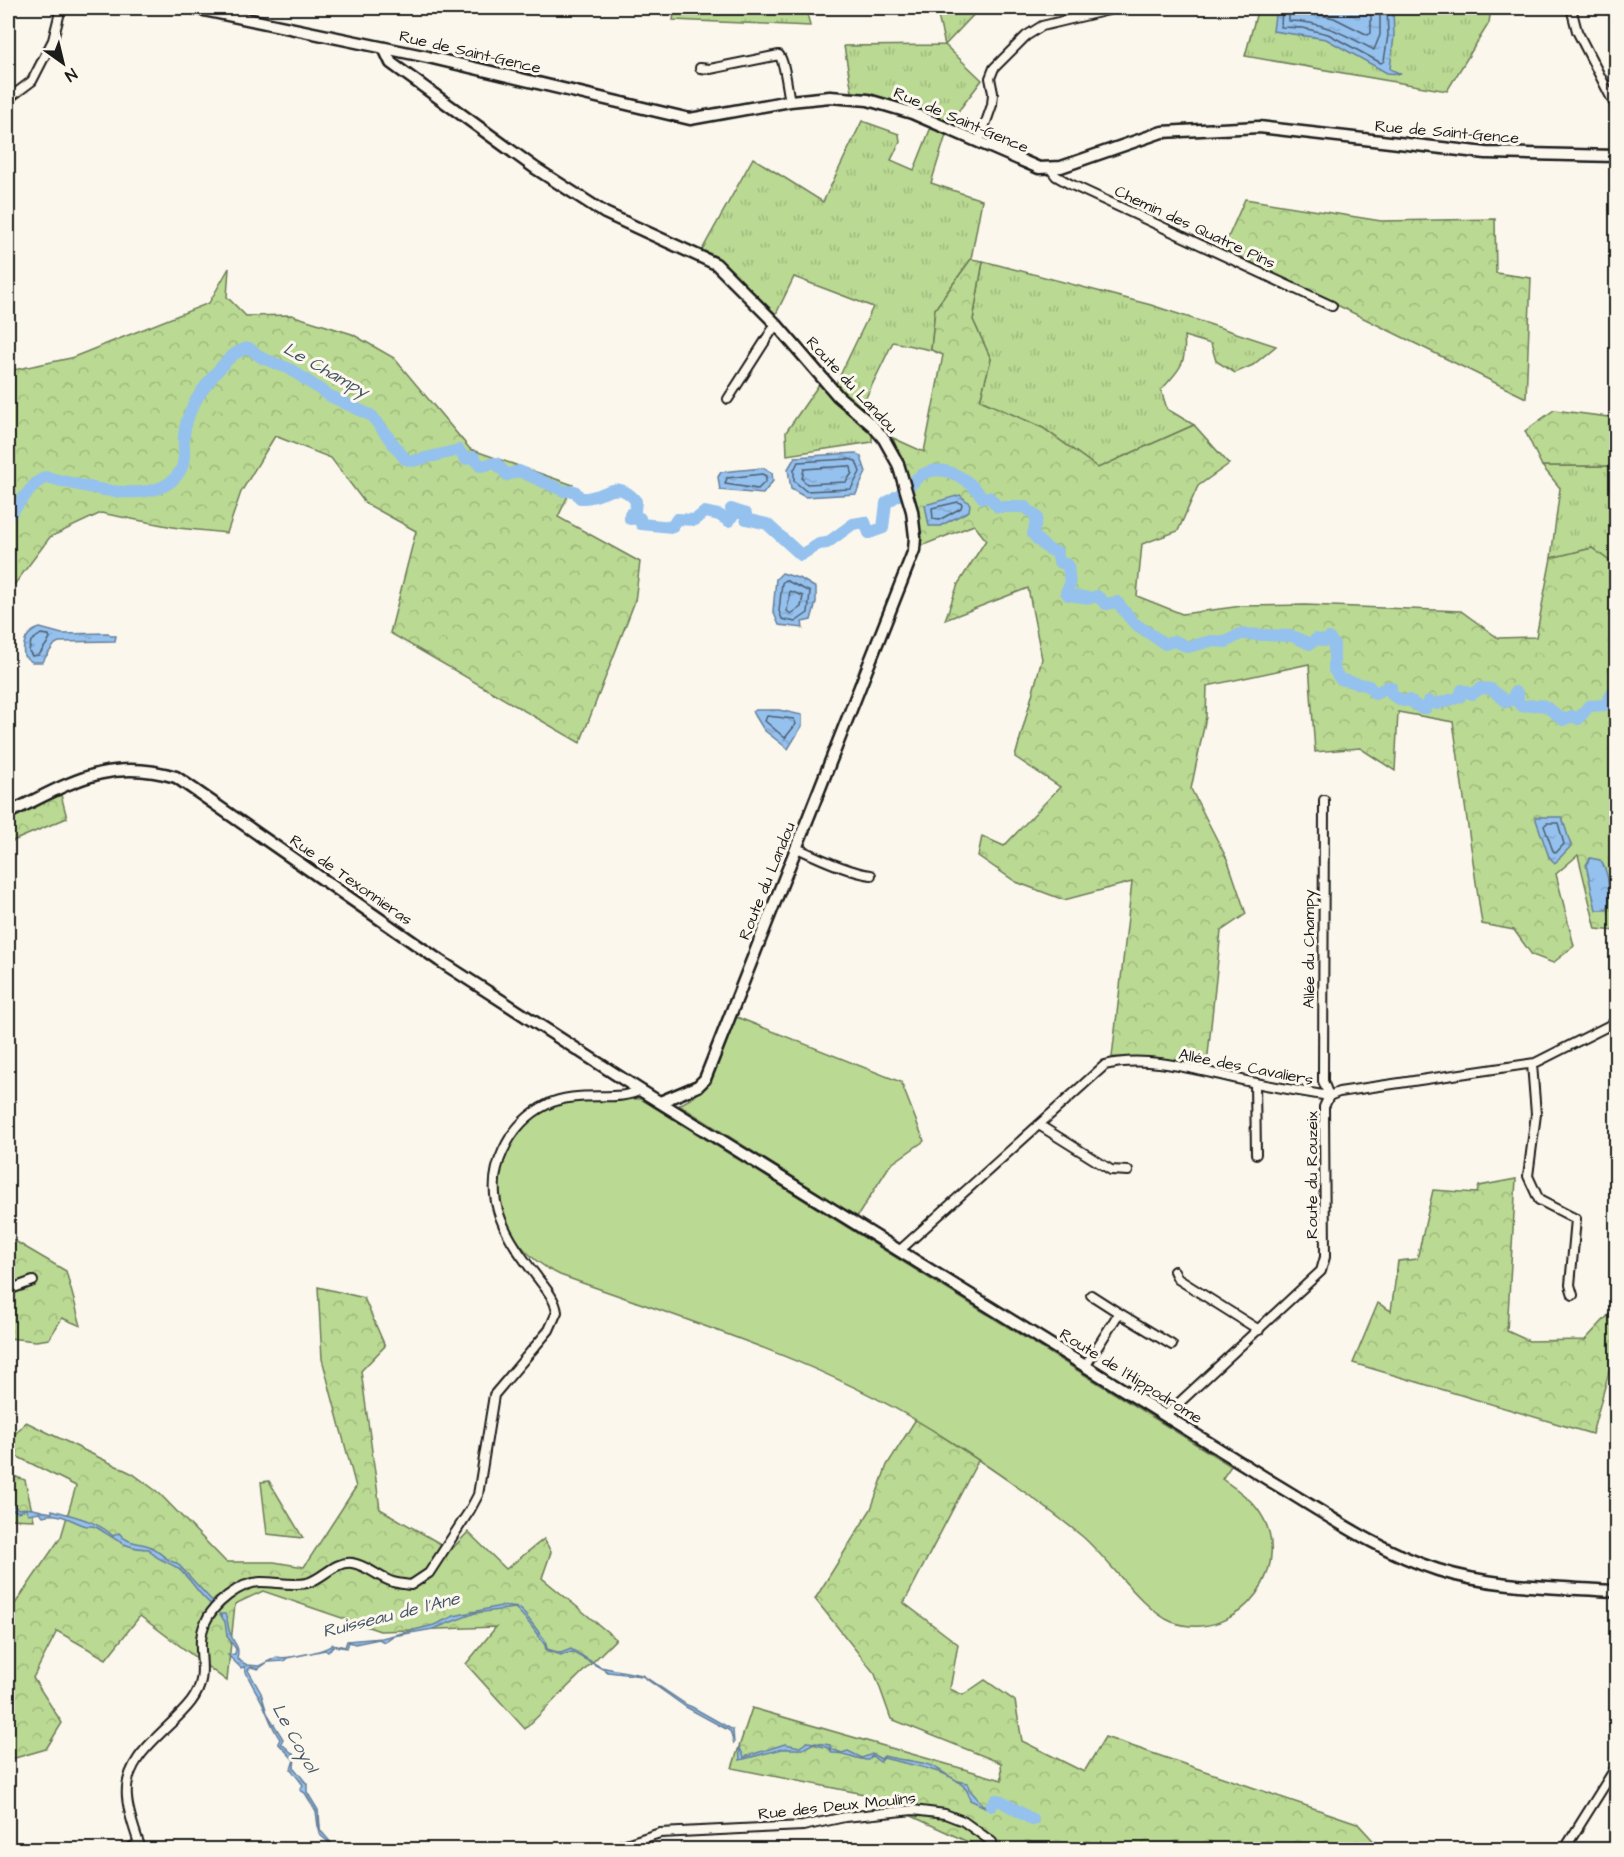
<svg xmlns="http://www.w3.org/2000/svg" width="1624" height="1857" font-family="'Architects Daughter',sans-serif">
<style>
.grass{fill:url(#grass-tufts);stroke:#6b7a57;stroke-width:1.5}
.forest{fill:url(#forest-crowns);stroke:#6b7a57;stroke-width:1.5}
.pitch{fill:#bad992;stroke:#6b7a57;stroke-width:1.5}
.water{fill:url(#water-ripples);stroke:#657f9a;stroke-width:1.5}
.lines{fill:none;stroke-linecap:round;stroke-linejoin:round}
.shore{stroke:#4c5e70;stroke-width:1.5}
.stream{stroke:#657f9a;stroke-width:2}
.river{stroke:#95c1ee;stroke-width:12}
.street-casing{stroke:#1c1c1c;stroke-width:12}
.secondary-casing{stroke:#1c1c1c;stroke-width:15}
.street{stroke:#fbf7ec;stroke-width:8}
.secondary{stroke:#fbf7ec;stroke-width:10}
.labels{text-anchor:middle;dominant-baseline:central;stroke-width:6;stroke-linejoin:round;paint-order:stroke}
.street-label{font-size:16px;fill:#1c1c1c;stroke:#fbf7ec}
.water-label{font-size:18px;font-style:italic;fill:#465666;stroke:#fbf7ec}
</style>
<defs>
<pattern id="grass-tufts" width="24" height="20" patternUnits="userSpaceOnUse" patternTransform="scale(1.5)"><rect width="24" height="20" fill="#bad992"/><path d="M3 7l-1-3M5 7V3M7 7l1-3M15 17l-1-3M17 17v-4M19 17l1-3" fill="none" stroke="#9fba7d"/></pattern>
<pattern id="forest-crowns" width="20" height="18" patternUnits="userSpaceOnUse" patternTransform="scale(1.5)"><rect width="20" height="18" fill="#bad992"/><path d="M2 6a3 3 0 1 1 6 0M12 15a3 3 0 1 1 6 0" fill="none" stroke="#9fba7d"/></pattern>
<pattern id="water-ripples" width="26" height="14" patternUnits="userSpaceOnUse" patternTransform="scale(1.5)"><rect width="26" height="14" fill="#95c1ee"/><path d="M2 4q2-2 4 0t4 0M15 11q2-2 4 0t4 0" fill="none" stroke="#80a5cc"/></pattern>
</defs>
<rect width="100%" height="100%" fill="#fbf7ec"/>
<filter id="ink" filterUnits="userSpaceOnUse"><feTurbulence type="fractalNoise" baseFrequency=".0167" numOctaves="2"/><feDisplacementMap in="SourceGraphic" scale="12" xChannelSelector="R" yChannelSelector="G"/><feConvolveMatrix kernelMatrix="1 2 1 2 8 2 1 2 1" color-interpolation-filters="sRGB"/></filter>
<g filter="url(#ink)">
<!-- grass -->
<g class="grass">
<polygon points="675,8 806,8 810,26 673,20"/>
<polygon points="936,8 980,8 945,45 982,80 950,122 931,183 982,200 971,259 935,309 931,350 893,342 857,416 872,433 872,442 787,455 786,432 820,383 831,394 873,307 794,277 776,314 717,257 702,250 753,158 823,202 862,121 899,134 900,142 891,160 914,170 935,117 885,98 852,92 844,46 945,45"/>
<polygon points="1258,8 1491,8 1489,23 1447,91 1245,56"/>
<path d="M983 261 1151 305 1276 346 1253 365 1235 373 1216 361 1211 344 1184 336C1187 365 1179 370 1161 390L1167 409 1194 425 1098 468 1043 428 980 400 991 359 973 320Z"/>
<polygon points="1542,466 1616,466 1616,566 1592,548 1551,558 1560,488"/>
</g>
<!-- forest -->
<g class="forest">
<polygon points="1245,199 1381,221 1495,219 1496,273 1531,278 1526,398 1223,249"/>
<polygon points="971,259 983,261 973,320 991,359 980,400 1043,428 1098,468 1194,425 1229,464 1198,486 1178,531 1142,544 1137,596 1182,614 1242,606 1305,605 1461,611 1498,638 1536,637 1551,558 1592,548 1616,566 1616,931 1596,929 1578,855 1556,874 1574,946 1553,963 1532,955 1514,930 1482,924 1453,722 1398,712 1395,771 1360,748 1315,752 1309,664 1207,686 1206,717 1191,789 1228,861 1246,914 1221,931 1207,1064 1112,1057 1132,882 1064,900 1016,882 978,856 982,836 1004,846 1060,787 1015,757 1042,659 1028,588 945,620 958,584 986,540 974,525 921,546 917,509 893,438 924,452 943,355 931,350 935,309"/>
<polygon points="229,268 227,297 246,316 291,315 352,334 394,358 470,449 573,485 558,517 640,562 635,601 580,743 390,633 416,531 365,503 331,458 275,436 241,492 227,533 178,528 101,513 50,537 8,593 8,371 71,358 209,303"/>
<polygon points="1554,410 1616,418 1616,466 1542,466 1525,431"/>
<polygon points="61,795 67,818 8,843 8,817"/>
<polygon points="1516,1179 1507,1331 1529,1341 1585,1340 1616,1307 1616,1346 1592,1434 1353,1363 1378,1303 1391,1311 1398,1261 1417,1259 1433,1190 1477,1193 1479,1186"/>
<polygon points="8,1237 66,1271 81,1326 62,1318 49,1339 36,1341 8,1338"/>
<polygon points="318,1287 364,1298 385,1346 361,1371 380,1509 451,1550 468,1532 506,1569 544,1539 551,1552 542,1578 616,1639 525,1729 466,1664 496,1627 380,1631 263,1591 235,1604 227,1681 140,1616 106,1659 57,1631 33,1678 62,1723 46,1749 8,1760 8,1614 61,1537 76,1486 8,1452 8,1415 14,1435 26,1422 133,1474 159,1493 226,1562 274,1562 304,1567 356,1487 322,1359"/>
<polygon points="916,1419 981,1455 904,1603 958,1644 950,1689 963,1695 985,1680 1015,1701 1022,1741 1084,1772 1105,1737 1357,1823 1381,1849 983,1849 864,1794 732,1768 752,1708 1002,1780 1001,1763 891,1719 875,1674 815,1599 871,1509 887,1465"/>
<polygon points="8,1474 25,1480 34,1520 8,1519"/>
<polygon points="269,1481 303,1538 267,1534 261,1482"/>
</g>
<!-- pitch -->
<g class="pitch">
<polygon points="734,1016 901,1082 924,1141 890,1165 857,1217 679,1105 694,1097 708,1083"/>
<path d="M586 1098 641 1099 1231 1466 1222 1479C1233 1487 1246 1495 1255 1506 1302 1562 1239 1646 1172 1622 1144 1611 1108 1559 1083 1537 1041 1502 994 1470 948 1440 829 1362 693 1323 560 1275 490 1244 473 1149 546 1110 558 1103 572 1101 586 1098Z"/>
</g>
<!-- water -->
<g class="water">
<polygon points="1276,8 1393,8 1394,36 1390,69 1401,74 1387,73 1326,39 1273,31"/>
<polygon points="855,453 861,457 866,472 856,494 805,497 791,489 788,469 795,457"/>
<polygon points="763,468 772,473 773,481 763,494 720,490 718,477 721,472"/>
<polygon points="960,495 970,504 969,511 940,526 929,526 925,505"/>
<polygon points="782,573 801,579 816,588 816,602 811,620 802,622 803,628 779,625 773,611 776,579"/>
<path d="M40 628 62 634 108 633 111 636H116L115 641 59 642 55 644 42 662H32L24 656C22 642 26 632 40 628Z"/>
<polygon points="756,710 779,710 802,715 802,726 788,749 764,730 753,712"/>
<polygon points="1535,817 1562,817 1571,846 1555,863 1549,857"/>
<path d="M1590 858 1600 860C1609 871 1612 898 1607 910H1596L1586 865Z"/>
<path d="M8 1502 18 1509C31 1506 40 1512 52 1513V1510C73 1516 98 1521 113 1536L119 1533C127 1544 139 1542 149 1546 159 1550 166 1562 177 1563L214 1603 212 1605C198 1595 190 1576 176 1567 166 1561 155 1559 149 1549 125 1549 116 1539 96 1527 92 1525 88 1527 83 1525 68 1519 59 1512 43 1516L40 1512 28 1514 26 1509 18 1512 11 1509 9 1512Z"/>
<path d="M501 1606 520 1608 545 1640 547 1649 561 1653 571 1649 600 1667 642 1675 687 1705 692 1707 733 1730 734 1744 730 1731 686 1707 642 1676 608 1672 572 1652 561 1655 546 1650 545 1645C535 1632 528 1619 515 1608L475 1613 433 1629 393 1636 384 1642 379 1639 355 1644 349 1642 347 1648 333 1646 328 1652 325 1650 287 1658 284 1661 268 1662 258 1669 251 1667 248 1670 261 1693 267 1713 283 1739 281 1743 295 1756 294 1768 307 1784V1792L318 1810 320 1830 334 1846 332 1849V1845L319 1834 316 1811 305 1793 300 1790 303 1785 291 1769 294 1760 278 1743 280 1739C269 1724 267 1708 257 1693 251 1683 248 1678 244 1667L241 1668 228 1655 235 1654 236 1649 227 1636 225 1622 220 1614H225C229 1621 227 1627 230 1633 235 1647 240 1644 237 1659L247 1665 259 1666 277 1657C285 1660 327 1651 333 1644L345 1647 347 1641 382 1638 434 1625 454 1616Z"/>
<path d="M807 1742 830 1745 831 1749 842 1753 848 1751 862 1758 872 1754 881 1759 884 1756C900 1761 921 1760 934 1767 944 1772 956 1783 968 1783L969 1789 983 1805 992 1804 995 1797 1001 1801 989 1809 970 1800C967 1771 912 1766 884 1758L880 1762 872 1756 868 1760C855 1759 845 1752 832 1753L829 1748 812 1744 803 1749H782L740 1760 739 1746 744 1757 785 1744 800 1747Z"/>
</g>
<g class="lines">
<!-- shore -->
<g class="shore">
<polyline points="1282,8 1281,27 1303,28 1328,34 1381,63 1384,61 1388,35 1387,8"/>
<path d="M1289 8V21C1322 21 1346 35 1374 50L1380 35V8"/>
<polyline points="1298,8 1300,11 1334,18 1368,35 1371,33 1371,8"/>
<polygon points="848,459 856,461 860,472 851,489 806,491 794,481 794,470 798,462"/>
<polygon points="847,466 851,467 852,473 846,482 807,484 802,479 804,469"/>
<polygon points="762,474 766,476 766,481 758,489 725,484 727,478"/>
<polygon points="958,502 962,504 961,508 939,520 933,519 932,508"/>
<polygon points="785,580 810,592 808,613 795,622 782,619 779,611 782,583"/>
<polygon points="790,591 803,596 801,607 791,614 787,611"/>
<polygon points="41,634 49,635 50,639 39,655 32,656 29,651 31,641"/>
<polygon points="767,716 794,719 796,724 785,738 765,721"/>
<polygon points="1547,823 1558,823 1564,844 1556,853 1553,851 1544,826"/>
</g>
<!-- stream -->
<polyline class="stream" points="319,1816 320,1831"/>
<!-- river -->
<g class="river">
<path d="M910 486C932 456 965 474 983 498L989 497 998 507H1025L1037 517 1033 534C1038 541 1049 552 1057 552L1059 562 1068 565 1070 585 1066 592 1068 595 1090 598 1097 596 1106 604 1117 602 1134 623 1165 644 1175 641 1188 647 1211 641 1226 642 1240 634 1292 636 1310 644 1316 639 1325 641 1329 638 1334 644V670L1340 679 1369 686 1375 694 1387 687H1391L1392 695 1403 701 1409 700 1420 708H1426L1429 701 1437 704 1460 697 1462 690 1472 694 1481 688 1491 689 1507 702 1512 700 1515 692 1518 694V702L1521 706C1546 704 1543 703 1563 720L1572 716 1578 719 1589 706 1605 705 1613 692 1616 693"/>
<path d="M8 516 36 483 46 477C81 485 163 512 182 467 186 458 183 445 184 435 187 410 199 394 214 375 225 363 233 351 249 348L262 358 290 369 328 395 372 416 405 459 413 461 459 450 465 459 474 457 480 466 496 463 507 475 519 471 564 491H575L580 498C605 500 615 476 636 501L635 511 630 514V519L640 518 641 524 672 527 677 519 695 520 705 512 719 515 729 521 733 515 731 509 746 514V519L767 524 801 555 819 544 827 543 853 524 865 522 869 533 883 528 886 503 903 492"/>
<polyline points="991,1806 996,1800 1001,1801 1033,1820"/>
</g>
<!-- street casing -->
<g class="street-casing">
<g id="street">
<polyline points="1571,8 1577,31 1616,107"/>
<path d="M700 68 710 69 779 55C785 62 787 89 790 101"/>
<polyline points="8,99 32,81 53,40 61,8"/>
<polyline points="979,142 992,105 993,93 990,78 994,68 1026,36 1042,26 1117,8"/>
<polyline points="1050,168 1056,176 1070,184 1332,306"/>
<polyline points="728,399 776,324"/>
<polyline points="1324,800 1323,1081 1329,1096"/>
<path d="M797 848C816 857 851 873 871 875"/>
<polyline points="1532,1064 1536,1114 1528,1176 1539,1200 1576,1219 1570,1285 1573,1295"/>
<polyline points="1255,1083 1256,1154"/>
<polyline points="1039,1125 1111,1170 1128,1171"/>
<path d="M899 1251 1105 1065C1151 1053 1209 1074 1256 1083 1280 1088 1304 1092 1329 1096"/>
<polyline points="1174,1271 1178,1279 1259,1330"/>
<polyline points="8,1290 33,1281"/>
<polyline points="1091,1295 1119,1313"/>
<polyline points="1086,1365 1119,1313 1172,1345"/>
<polyline points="1166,1415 1321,1271 1325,1257 1324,1107 1329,1096 1339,1092 1535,1063 1616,1022"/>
<polyline points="127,1850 139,1843"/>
<path d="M141 1850C136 1833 128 1814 127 1797 123 1755 169 1731 191 1702 213 1673 193 1651 205 1623 213 1604 240 1582 261 1582 276 1582 292 1586 307 1583 323 1579 334 1561 352 1563 367 1565 379 1578 393 1582 399 1584 405 1584 411 1585L429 1573 470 1510 478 1495 494 1395 549 1330 557 1312C555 1298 545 1288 537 1277 508 1239 480 1200 503 1151 512 1131 526 1115 546 1105 577 1089 619 1103 640 1090"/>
<polyline points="607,1850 660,1833 803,1826 845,1817 913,1810 945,1814 963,1821 992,1842"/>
<polyline points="1564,1850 1616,1767"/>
</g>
</g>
<!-- secondary casing -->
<g class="secondary-casing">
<g id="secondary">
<polyline points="194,8 428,57 690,119 790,101 830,97 868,100 912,113 1039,168 1061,167 1162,132 1259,127 1486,153 1616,156"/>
<polyline points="384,48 391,63 535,168 605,213 716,264 776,324 838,396 873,426 884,439 898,464 912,511 915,537 914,550 705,1079 698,1086 660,1102"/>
<path d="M8 813C68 785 106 756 176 777L440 961 640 1090 1272 1482C1326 1514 1378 1551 1438 1570 1495 1588 1558 1587 1616 1591"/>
</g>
</g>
<!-- street -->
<use href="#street" class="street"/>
<!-- secondary -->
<use href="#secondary" class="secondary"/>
</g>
</g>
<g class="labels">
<!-- street labels -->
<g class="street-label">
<text transform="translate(470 52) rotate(13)">Rue de Saint-Gence</text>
<text transform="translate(961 120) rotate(23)">Rue de Saint-Gence</text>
<text transform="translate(1447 132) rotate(5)">Rue de Saint-Gence</text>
<text transform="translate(1195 227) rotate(25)">Chemin des Quatre Pins</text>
<text transform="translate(852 385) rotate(47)">Route du Landou</text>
<text transform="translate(351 880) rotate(35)">Rue de Texonnieras</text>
<text transform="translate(767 881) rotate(-68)">Route du Landou</text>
<text transform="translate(1309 949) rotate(-90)">Allée du Champy</text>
<text transform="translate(1246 1067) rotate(11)">Allée des Cavaliers</text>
<text transform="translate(1312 1175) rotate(-90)">Route du Rouzeix</text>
<text transform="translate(1131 1376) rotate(32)">Route de l'Hippodrome</text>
<text transform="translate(837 1806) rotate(-6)">Rue des Deux Moulins</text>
</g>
<!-- water labels -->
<g class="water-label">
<text transform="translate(326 370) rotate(29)">Le Champy</text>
<text transform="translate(391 1615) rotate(-14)">Ruisseau de l'Ane</text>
<text transform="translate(295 1738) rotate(61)">Le Coyol</text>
</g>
</g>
<!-- margin -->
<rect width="1624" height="1857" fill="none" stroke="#fbf7ec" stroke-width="30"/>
<rect x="15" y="15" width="1594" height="1827" fill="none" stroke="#1c1c1c" stroke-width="2" filter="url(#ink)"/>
<!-- north arrow -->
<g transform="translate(63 63) rotate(146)" stroke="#fbf7ec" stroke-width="4.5" paint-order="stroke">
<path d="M0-4.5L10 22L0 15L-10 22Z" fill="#1c1c1c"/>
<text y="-9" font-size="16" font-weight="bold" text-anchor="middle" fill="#1c1c1c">N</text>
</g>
</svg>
